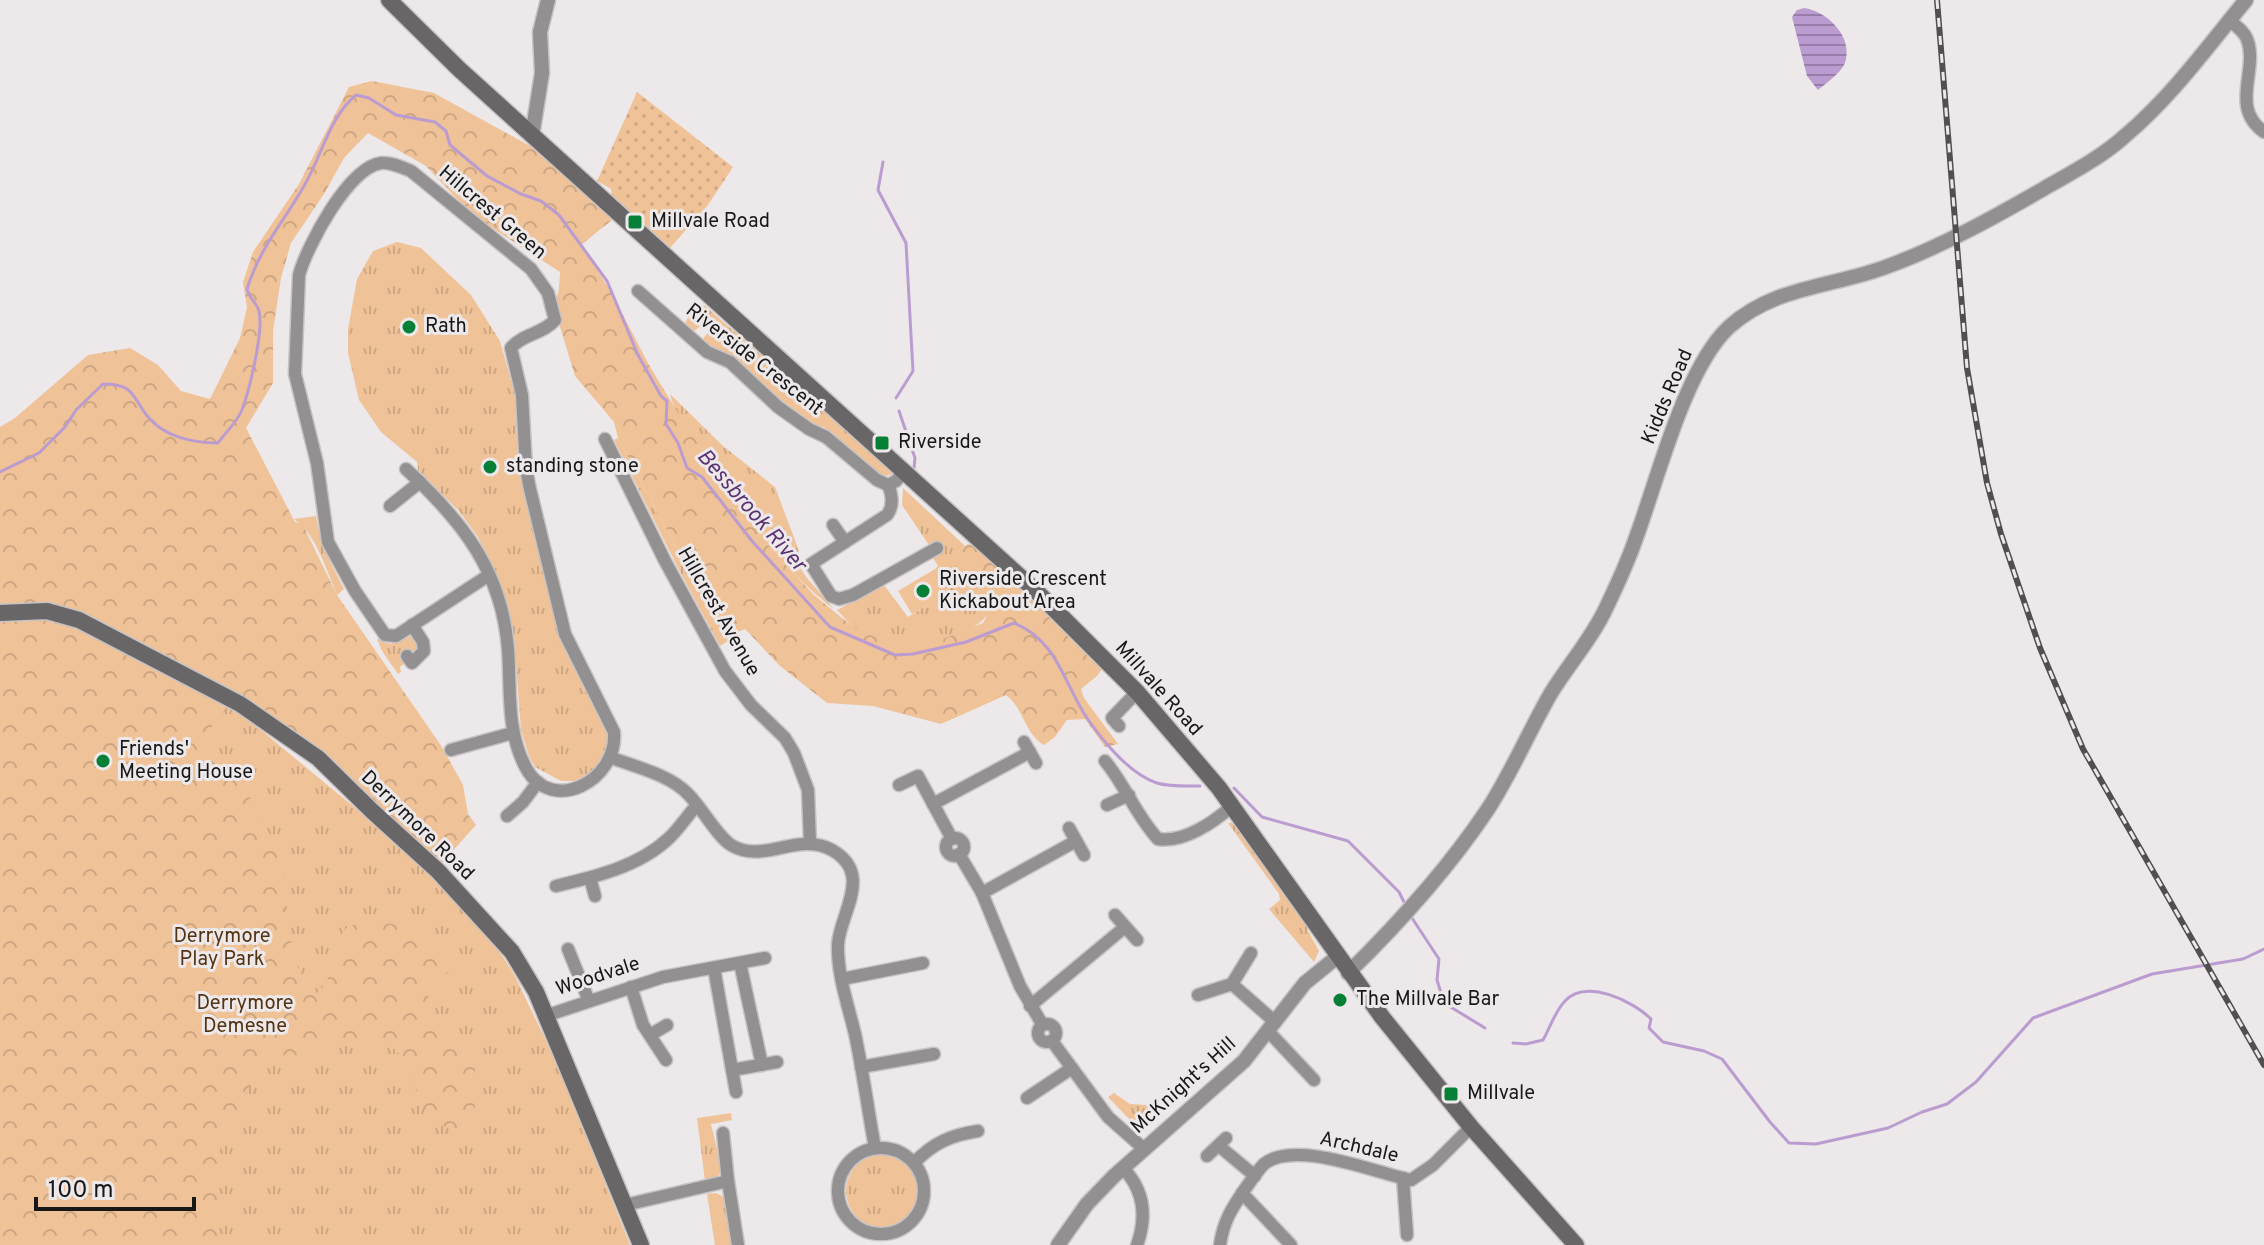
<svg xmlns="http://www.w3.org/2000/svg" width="2264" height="1245" font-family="Overpass,sans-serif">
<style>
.grass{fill:url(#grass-tufts)}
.forest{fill:url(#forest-crowns)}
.garden{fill:url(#garden-dots)}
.pitch{fill:#f0c298}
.water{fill:url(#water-rules)}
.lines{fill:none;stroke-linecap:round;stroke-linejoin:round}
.stream{stroke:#ba9cd0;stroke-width:3}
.minor-casing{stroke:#c7c3c4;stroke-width:15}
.tertiary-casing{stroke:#c7c3c4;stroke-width:17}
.secondary-casing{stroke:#c7c3c4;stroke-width:19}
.minor{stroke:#929091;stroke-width:12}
.tertiary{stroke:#929091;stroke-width:14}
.secondary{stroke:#686667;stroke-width:16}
.rail-casing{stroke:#514f50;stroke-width:6}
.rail{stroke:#ede9ea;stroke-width:3;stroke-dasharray:9;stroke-linecap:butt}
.poi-dot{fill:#067f37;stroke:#ede9ea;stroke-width:3}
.labels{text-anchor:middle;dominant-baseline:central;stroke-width:6;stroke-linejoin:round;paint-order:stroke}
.street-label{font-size:20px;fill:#191818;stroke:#ede9ea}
.poi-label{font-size:20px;fill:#191818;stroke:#ede9ea;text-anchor:start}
.park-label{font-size:20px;fill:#533311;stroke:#ede9ea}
.water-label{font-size:22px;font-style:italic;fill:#5b3474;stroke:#ede9ea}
</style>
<defs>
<pattern id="grass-tufts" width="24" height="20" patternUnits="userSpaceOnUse" patternTransform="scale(2)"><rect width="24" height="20" fill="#f0c298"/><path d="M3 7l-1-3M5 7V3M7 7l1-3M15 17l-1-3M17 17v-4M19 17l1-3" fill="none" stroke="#cda682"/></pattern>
<pattern id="forest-crowns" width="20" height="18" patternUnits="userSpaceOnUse" patternTransform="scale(2)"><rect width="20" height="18" fill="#f0c298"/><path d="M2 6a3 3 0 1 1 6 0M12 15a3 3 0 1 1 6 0" fill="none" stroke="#cda682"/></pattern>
<pattern id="garden-dots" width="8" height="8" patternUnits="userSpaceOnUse" patternTransform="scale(2)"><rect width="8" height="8" fill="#f0c298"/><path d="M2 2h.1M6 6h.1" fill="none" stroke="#cda682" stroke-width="1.8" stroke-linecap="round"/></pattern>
<pattern id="water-rules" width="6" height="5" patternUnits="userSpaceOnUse" patternTransform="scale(2)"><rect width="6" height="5" fill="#ba9cd0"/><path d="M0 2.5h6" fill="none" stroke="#967ea8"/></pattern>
</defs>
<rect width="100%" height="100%" fill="#ede9ea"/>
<!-- grass -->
<g class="grass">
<polygon points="397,242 421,248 471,295 500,341 515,395 518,456 529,512 563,639 608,727 608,749 594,774 578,781 561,781 535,767 529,756 521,730 515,650 507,605 492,565 478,537 458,510 418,470 417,462 381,432 359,400 348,353 348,329 357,279 373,251"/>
<path d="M696 301 705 306 892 469V474L885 476 871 469 824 427C788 425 751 356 708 347L702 340 710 330 703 324 693 332 683 328Z"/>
<path d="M670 394 723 446 775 487 799 551 792 556 807 578 834 609C800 584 753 532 730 495 723 484 719 473 711 463 698 442 675 418 670 394Z"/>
<polygon points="618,438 684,562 738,635 720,646 679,570 614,440"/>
<path d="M903 488 965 546 956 553 973 599 990 611C968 646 888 654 855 629 849 624 843 616 837 610L884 585 908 617 948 592 935 569 938 566 933 558 943 551 936 542 929 545 902 505Z"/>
<path d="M316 516C320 543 331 564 344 589L337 595C326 569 316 534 294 519Z"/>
<polygon points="0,627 216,693 411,854 499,951 515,976 557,1064 630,1245 0,1245"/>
<polygon points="410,636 419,647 416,654 400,667 401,672 398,674 382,651 377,639 390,644"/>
<polygon points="1228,823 1232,823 1239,829 1309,927 1307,929 1319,951 1314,962 1269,909 1280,900 1279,894"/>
<polygon points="1114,1093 1130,1104 1165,1106 1139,1134 1131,1128 1132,1122 1108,1097"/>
<polygon points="731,1113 732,1120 711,1124 722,1170 715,1180 705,1181 697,1118"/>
<circle cx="883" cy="1191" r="37"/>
<polygon points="716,1193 724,1197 731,1245 715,1245 707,1194"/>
</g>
<!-- forest -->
<path class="forest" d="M372 81 434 93 541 152 612 220 581 245 610 290 649 365 691 434 719 473 730 495 769 546 814 595 857 630 885 641 917 643 943 639 983 623 989 611C969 595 950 581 956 553L968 544 976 547C1003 571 1091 640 1102 669L1097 676 1081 689 1084 698 1118 744 1105 747 1085 719 1067 720 1055 737 1044 745C1025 734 1023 707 1006 695L941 724 873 706 827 703 780 666 745 629 736 633 684 562 618 438 614 422 575 376 554 307 559 289 560 272 472 215 426 166 368 133 344 158 324 194 291 243 281 278 273 331V383L246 428 295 522 302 523 337 595 442 747 463 785 468 814 476 825 441 864 298 746 233 703 212 724 208 749 255 804 282 861 292 952 306 987 316 994C334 979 336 950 344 929L368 919 401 926 435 945 451 968 440 980 426 989 432 1010 475 1069V1115L454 1132 430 1118 419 1103 412 1073 396 1050 375 1041 332 1042 309 1056 285 1055 266 1062 254 1078 236 1114 221 1134 216 1222 219 1245H0V427L15 418 88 355 130 348 158 365 181 391 210 399 240 338 247 307 243 282 253 252 299 184 349 87Z"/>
<!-- garden -->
<polygon class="garden" points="637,92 733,167 708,205 670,248 612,195 611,189 597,181"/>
<!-- pitch -->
<polygon class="pitch" points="935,569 949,592 912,614 898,591"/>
<!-- water -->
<path class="water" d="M1804 8C1827 11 1854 37 1845 63 1840 74 1826 83 1818 90L1807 76 1792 17 1797 10Z"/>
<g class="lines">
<!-- stream -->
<g class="stream">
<polyline points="883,162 878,190 906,243 911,335 913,371 896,398"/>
<polyline points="899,411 915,458 914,468"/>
<path d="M0 472 39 453 65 427 76 410 103 384C136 384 131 397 149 418 165 437 194 443 218 443 225 433 236 423 241 412 249 393 264 331 259 311 257 303 249 298 247 289 260 247 283 223 304 186 321 158 329 117 356 95L369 98 396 115 435 122 446 131 450 145 487 176 521 194 541 201 559 215 607 281 638 355 661 396 667 401 666 424 678 443 687 468 702 477 752 541 830 627 895 655 913 654 966 642 1014 623C1056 640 1063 680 1085 715 1101 739 1129 774 1157 783 1170 787 1187 786 1200 786"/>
<polyline points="1234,788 1262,817 1348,841 1399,892 1405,904"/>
<polyline points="1410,915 1439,959 1437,980 1444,1003 1485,1028"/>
<path d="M1513 1043 1526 1044 1543 1040C1550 1028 1555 1011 1565 1001 1586 978 1633 1001 1651 1019L1649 1028 1663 1042 1704 1051 1722 1059 1770 1122 1789 1143 1816 1144 1888 1128 1922 1112 1947 1104 1976 1082 2033 1018 2152 974 2243 959 2264 949"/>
</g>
<!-- minor casing -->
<g class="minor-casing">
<g id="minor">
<path d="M2229 20C2236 26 2244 31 2247 39 2259 70 2229 107 2264 132"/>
<polyline points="638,291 707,352 730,362 778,407 809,429 826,437 877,480 888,485 896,481 904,472"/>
<polyline points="605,439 665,561 725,671 751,705 785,738 794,753 808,790 810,843"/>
<path d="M406 469C461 520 502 570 508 649 511 689 506 731 526 768 552 816 618 780 614 732L565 634 530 489 526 469 522 395 511 348C522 334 543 334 555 320L548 293 531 269 411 171C401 167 391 162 381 163 348 168 307 246 299 275L295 374 317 463 328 542 355 591 385 635 396 636 489 575"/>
<path d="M888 485C892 494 894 506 887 515L811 564 831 596 839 599 853 595 937 548"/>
<polyline points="390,506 420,482"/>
<polyline points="833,525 845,542"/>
<polyline points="407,656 412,663 424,651 423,642 412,625"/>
<polyline points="1119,726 1112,718 1137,692"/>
<polyline points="1024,742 1036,763"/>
<polyline points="451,750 513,733"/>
<path d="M612 758C636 767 670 775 688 794 702 808 717 836 731 845 763 865 797 831 832 850 874 874 840 913 838 944 837 974 848 1005 855 1034 863 1072 868 1110 875 1148"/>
<path d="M1105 761C1125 785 1137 817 1158 839 1184 843 1214 822 1232 806"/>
<polyline points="899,785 918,776 952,839"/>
<polyline points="933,804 1030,752"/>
<polyline points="1107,805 1129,795"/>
<polyline points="507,816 523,802 538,782"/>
<polyline points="1069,828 1084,855"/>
<circle cx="955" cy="847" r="9"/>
<polyline points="959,854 982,893 1020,986 1042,1024"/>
<polyline points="590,878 595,896"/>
<path d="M556 886C594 877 638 867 668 839 679 829 687 816 697 805"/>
<polyline points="982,893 1076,841"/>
<polyline points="1115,915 1137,940"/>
<polyline points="568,949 589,1001"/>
<polyline points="740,963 762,1065"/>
<polyline points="714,968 736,1092"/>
<polyline points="842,979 923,963"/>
<polyline points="1232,984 1275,1022"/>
<polyline points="631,987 643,1025 666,1060"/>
<polyline points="1198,995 1232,984 1251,953"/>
<polyline points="1030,1006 1125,927"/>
<polyline points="545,1016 663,977 765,958"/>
<circle cx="1047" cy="1033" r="9"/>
<polyline points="1268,1031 1314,1080"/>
<polyline points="650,1035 667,1025"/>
<polyline points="1052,1041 1108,1117 1144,1149"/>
<polyline points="861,1067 934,1054"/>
<polyline points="732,1070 777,1062"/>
<polyline points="1027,1098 1072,1068"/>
<polyline points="1219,1146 1255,1176"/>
<circle cx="881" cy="1191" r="43"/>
<polyline points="1207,1156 1226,1138"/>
<path d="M914 1163C933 1143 951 1135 978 1131"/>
<path d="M1123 1168C1145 1191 1147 1217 1137 1245"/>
<polyline points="1403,1178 1407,1235"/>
<polyline points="728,1181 738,1245"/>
<polyline points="1242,1193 1291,1245"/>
<polyline points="625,1205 728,1181 723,1133"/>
<path d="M1220 1245C1223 1222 1232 1208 1245 1189 1251 1181 1257 1171 1264 1164 1295 1139 1376 1173 1411 1180L1433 1165 1471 1127"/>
</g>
</g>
<!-- tertiary casing -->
<g class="tertiary-casing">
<g id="tertiary">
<polyline points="532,136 542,73 540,32 548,0"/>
<path d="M1348 973C1397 925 1450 866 1488 809 1512 772 1529 731 1551 693 1569 664 1593 637 1607 606 1618 583 1629 559 1637 535 1658 478 1685 368 1729 327 1773 287 1830 287 1883 268 1939 248 1993 218 2045 188 2073 172 2102 157 2126 135 2172 96 2208 46 2246 0"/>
<polyline points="1058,1245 1087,1204 1114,1176 1244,1061 1305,983 1337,957"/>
</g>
</g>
<!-- secondary casing -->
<g class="secondary-casing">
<g id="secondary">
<polyline points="389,0 459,69 1037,592 1137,692 1219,788 1382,1017 1471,1127 1576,1245"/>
<polyline points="0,613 47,611 79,620 240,704 318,758 372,811 438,871 512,952 536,992 641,1245"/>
</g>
</g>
<!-- minor -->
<use href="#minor" class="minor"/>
<!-- tertiary -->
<use href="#tertiary" class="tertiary"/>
<!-- secondary -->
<use href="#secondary" class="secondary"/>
<!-- rail casing -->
<g class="rail-casing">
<polyline id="rail" points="1937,0 1967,368 1987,483 2001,534 2040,648 2083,749 2264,1065"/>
</g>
<!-- rail -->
<use href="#rail" class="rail"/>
</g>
<!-- markers -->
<g class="poi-dot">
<rect x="627" y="214" width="16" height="16" rx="4"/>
<circle cx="409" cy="327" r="8"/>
<rect x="874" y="435" width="16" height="16" rx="4"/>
<circle cx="490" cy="467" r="8"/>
<circle cx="923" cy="591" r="8"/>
<circle cx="103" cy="761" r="8"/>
<circle cx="1340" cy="1000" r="8"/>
<rect x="1443" y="1086" width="16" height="16" rx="4"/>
</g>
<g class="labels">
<!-- street labels -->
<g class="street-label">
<text transform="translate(492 213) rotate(40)">Hillcrest Green</text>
<text transform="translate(754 360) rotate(38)">Riverside Crescent</text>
<text transform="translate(1668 397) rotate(-67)">Kidds Road</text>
<text transform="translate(718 612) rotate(60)">Hillcrest Avenue</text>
<text transform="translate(1158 689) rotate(48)">Millvale Road</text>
<text transform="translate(417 826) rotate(44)">Derrymore Road</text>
<text transform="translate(598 977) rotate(-18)">Woodvale</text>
<text transform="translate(1184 1086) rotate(-42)">McKnight's Hill</text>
<text transform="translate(1359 1148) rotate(13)">Archdale</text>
</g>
<!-- poi labels -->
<g class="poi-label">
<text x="651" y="222">Millvale Road</text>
<text x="425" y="327">Rath</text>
<text x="898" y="443">Riverside</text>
<text x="506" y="467">standing stone</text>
<text x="939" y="580">Riverside Crescent<tspan x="939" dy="23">Kickabout Area</tspan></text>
<text x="119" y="750">Friends'<tspan x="119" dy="23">Meeting House</tspan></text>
<text x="1356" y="1000">The Millvale Bar</text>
<text x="1467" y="1094">Millvale</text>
</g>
<!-- park labels -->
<g class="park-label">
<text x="222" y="937">Derrymore<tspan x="222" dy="23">Play Park</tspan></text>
<text x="245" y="1004">Derrymore<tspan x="245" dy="23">Demesne</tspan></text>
</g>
<!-- water labels -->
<g class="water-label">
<text transform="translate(751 511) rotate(49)">Bessbrook River</text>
</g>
</g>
<!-- scale -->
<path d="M36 1197v12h158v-12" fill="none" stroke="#191818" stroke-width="4"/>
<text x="48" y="1197" font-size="24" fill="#191818" stroke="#ede9ea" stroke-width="6" paint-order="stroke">100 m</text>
</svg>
